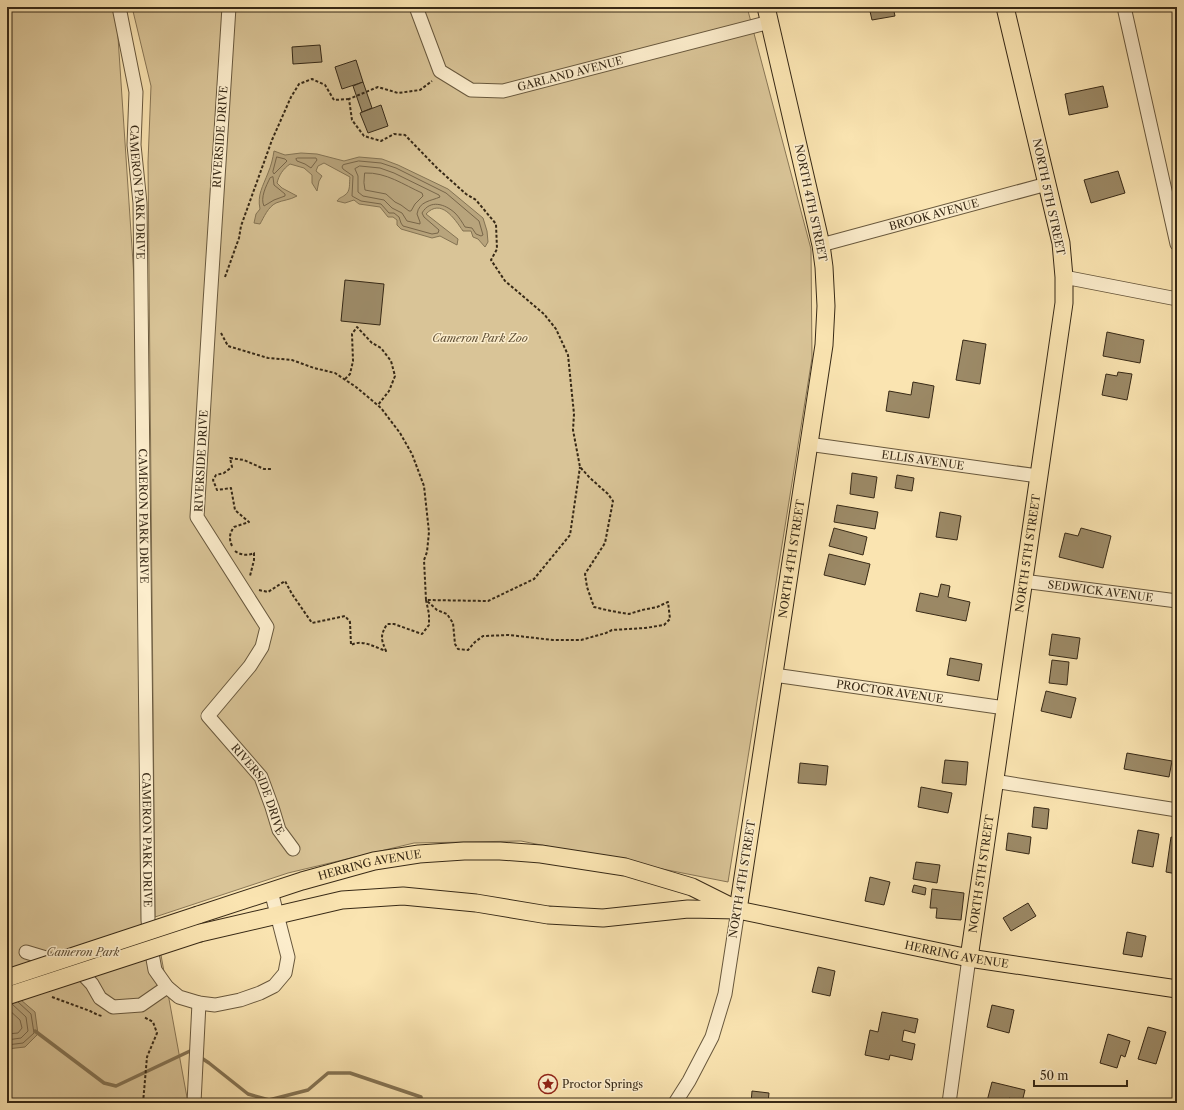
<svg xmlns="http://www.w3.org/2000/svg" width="1184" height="1110" font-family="'Libre Caslon Text',serif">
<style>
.green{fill:#d9c497;stroke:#887656}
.water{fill:#b8a47c;stroke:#847353}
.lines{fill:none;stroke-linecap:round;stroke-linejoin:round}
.shore{stroke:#786649;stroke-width:1}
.stream{stroke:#847353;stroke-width:3.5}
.building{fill:#9c8a67;stroke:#372916}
.minor-casing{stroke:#68583d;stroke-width:15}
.major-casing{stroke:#372916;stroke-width:19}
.path{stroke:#372916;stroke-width:2;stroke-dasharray:3 2;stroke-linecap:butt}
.minor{stroke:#fcedcc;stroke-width:13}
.major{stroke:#fae4b1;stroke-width:17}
.major-bridge-casing{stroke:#372916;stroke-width:19;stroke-linecap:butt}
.major-bridge{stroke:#fae4b1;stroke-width:17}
.labels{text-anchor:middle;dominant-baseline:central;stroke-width:3;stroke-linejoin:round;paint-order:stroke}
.street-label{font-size:11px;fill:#372916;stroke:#fcedcc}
.park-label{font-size:11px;font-style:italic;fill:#605036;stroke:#fcedcc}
.poi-label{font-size:11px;fill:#372916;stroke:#fcedcc;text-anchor:start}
</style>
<rect width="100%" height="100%" fill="#fae4b1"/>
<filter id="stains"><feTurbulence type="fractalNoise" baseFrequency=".005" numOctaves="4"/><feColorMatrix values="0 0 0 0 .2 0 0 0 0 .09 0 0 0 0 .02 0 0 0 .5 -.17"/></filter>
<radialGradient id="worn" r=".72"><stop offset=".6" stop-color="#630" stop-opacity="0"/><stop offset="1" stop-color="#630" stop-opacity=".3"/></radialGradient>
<!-- green -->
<g class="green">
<polygon points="7,7 116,7 144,428 148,884 188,1103 7,1103"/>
<polygon points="132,7 747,7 811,249 812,358 728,882 521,841 414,843 288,873 155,917 148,162 151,86"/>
</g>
<!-- water -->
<g class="water">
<path d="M274 151 285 155 301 153 317 154 344 161 359 157 382 159 398 165 448 189 483 218 487 231 488 242 485 247 478 239 473 237 471 231H463C454 218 441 198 426 214L458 239 457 245 440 236 432 238 401 229 397 225V220L393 217H388L380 207 359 204 354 200 345 203 337 201C340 197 341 198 345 195 351 191 349 183 350 177L324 163 318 166 316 171 322 176 319 181 317 191 312 183V175L304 168 290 164C283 169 279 175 277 183L282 188 297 196C290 200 283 200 276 203 268 207 264 217 260 224L254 223 256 214 260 209C257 195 263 186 268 173 271 166 273 158 274 151Z"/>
<polygon points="7,988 35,1012 38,1034 25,1047 7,1049"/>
</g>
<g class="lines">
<!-- shore -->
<g class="shore">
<polygon points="277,157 285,159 287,161 274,174 273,172"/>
<polygon points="298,158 316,158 317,160 311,168 305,164 297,161 296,159"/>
<path d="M359 161 381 163 396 168 446 193 479 221 483 235 481 236 476 234 472 228 465 227C462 222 459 217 455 213 445 204 430 199 422 213L424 217 439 230 438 233 432 234 403 226 401 223 399 217 394 213H389L381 204 361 201 352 196 353 176 343 169 342 167 343 165Z"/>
<path d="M360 166 380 168 394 173 439 195 440 197C431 201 419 201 417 214L420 222V224L407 221 402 213 392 208 384 200 363 196 358 192V176L355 169Z"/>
<path d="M365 173C386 172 404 185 422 193L423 196 415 204 411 211H409L401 205 395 202 386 194 365 190 364 183Z"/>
<path d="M273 177 274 185 285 194V196L274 200 264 206C260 198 266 186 270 178Z"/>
<polyline points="7,1008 20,1020 22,1028 18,1033 7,1034"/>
<polyline points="7,1040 21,1038 28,1031 26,1017 12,1004"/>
<polyline points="7,1045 23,1043 34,1033 31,1014 18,1002"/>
</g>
<!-- stream -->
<g class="stream">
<polyline points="35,1031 104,1083 116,1086 190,1051 193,1052"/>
<polyline points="200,1057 209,1063 248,1094 269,1100 308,1090 328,1073 350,1073 421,1097 422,1103"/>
</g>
</g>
<!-- building -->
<g class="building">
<polygon points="869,7 893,7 895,16 872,20"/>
<polygon points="320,45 322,62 293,64 292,47"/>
<polygon points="356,60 363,82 342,89 335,67"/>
<polygon points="363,82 372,108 362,112 353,86"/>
<polygon points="1103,86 1108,107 1069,115 1065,94"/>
<polygon points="381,105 388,126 368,133 360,113"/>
<polygon points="1118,171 1125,193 1091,203 1084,180"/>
<polygon points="345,280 384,284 380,325 341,321"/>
<polygon points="1107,332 1144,340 1140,363 1103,356"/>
<polygon points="963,340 986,344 980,384 956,380"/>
<polygon points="1118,372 1132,374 1127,400 1102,395 1106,374 1117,376"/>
<polygon points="913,382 934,386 929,418 886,411 889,391 911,395"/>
<polygon points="852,473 877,477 874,498 850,494"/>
<polygon points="897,475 914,478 912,491 895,488"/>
<polygon points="837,505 878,512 875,529 834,522"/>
<polygon points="940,512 961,516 957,540 936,537"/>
<polygon points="834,528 867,537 863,555 829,546"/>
<polygon points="1081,528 1111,536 1103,568 1059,557 1065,533 1078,536"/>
<polygon points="829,554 870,564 865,585 824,575"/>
<polygon points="941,584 950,586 948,597 970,602 966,621 916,611 920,593 938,597"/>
<polygon points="1052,634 1080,638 1077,659 1049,655"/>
<polygon points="950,658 982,664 979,681 947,675"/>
<polygon points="1052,660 1069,662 1067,685 1049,683"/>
<polygon points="1046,691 1076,698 1071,718 1041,711"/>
<polygon points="1127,753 1172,761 1169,777 1124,769"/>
<polygon points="945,760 968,762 966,785 942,783"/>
<polygon points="800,763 828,766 826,785 798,783"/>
<polygon points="921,787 952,793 948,813 918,807"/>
<polygon points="1034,807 1049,809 1047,829 1032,827"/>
<polygon points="1138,830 1159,834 1153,867 1132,863"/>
<polygon points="1008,833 1031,837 1029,854 1006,850"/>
<polygon points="1171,837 1177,838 1177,874 1166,872"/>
<polygon points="916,862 940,865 937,883 913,879"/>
<polygon points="870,877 890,882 884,905 865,901"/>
<polygon points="914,885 926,888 925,895 912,892"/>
<polygon points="932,889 964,893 961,920 936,918 937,908 930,908"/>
<polygon points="1028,903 1036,916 1011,931 1003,918"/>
<polygon points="1127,932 1146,936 1142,957 1123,954"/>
<polygon points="818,967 835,971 830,996 812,992"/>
<polygon points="992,1005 1014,1010 1009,1033 987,1027"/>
<polygon points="882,1012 918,1019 915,1033 904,1030 902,1041 915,1044 912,1060 890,1055 889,1060 865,1055 870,1030 878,1032"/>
<polygon points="1148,1027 1166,1032 1156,1064 1138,1059"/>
<polygon points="1108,1034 1130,1041 1125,1057 1121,1055 1117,1068 1100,1063"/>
<polygon points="992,1082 1025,1090 1022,1102 1009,1098 1008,1103 993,1103 987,1101"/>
<polygon points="752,1091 769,1093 768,1103 751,1103"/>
</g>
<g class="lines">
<!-- minor casing -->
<g class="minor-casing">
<g id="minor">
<path id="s1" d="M119 7 136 92 134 145 140 203 148 920 151 948 155 970 167 987 179 997 199 1003 215 1005 240 1000 260 993 274 986 285 973 288 957 271 891"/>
<path id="s2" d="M229 7 210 303 197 517 267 627 262 647 250 666 208 716 261 777 272 807 279 830 293 849"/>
<path id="s3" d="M416 7 440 71 471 90 503 91 770 22"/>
<polyline points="1124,7 1177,244"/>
<path id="s4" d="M821 245 1047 184"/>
<polyline points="1064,277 1177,299"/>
<path id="s5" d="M808 444 1038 476"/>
<path id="s6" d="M1023 581 1177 601"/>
<path id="s7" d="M774 675 1005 708"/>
<polyline points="994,781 1177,810"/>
<polyline points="26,952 76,967 92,984 100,998 113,1007 141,1005 167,987"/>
<polyline points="194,1103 199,1003"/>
<polyline points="675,1103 689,1081 712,1037 725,994 738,910"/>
<polyline points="949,1103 969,958"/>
</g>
</g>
<!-- major casing -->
<g class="major-casing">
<g id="major">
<path id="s8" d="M738 910 824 345 826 306 824 267 821 245 766 7"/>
<path id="s9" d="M198 915 302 881 374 861 419 854 464 851H500L541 854 625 867 692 887 734 908"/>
<path id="s10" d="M200 933 342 900 403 896 476 903 548 915 603 918 688 909 738 910 969 958 1177 989"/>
<path id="s11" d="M969 958 1064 303V277L1061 243 1005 7"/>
</g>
</g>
<!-- path -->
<g class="path">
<polyline points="225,277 239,238 241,226 272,140 291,97 299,84 312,79 325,85 334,100 349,99"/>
<polyline points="221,333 228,346 268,358 292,360 314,368 335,373 356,387 381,408 400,433 412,454 424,486 429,532 427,552 424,560 426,600 488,601 534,579 570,535 580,467"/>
<polyline points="345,379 350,374 353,361 352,334 357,327 372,343 381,348 391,361 395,376 389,391 378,405"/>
<path d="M232 546C229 539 229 534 234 527L249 522 235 510 231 488 217 490 213 480 216 475 224 473 232 467 230 458 244 460 264 469H272"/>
<path d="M235 551C240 555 248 556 254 553V560L250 576"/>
<path d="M259 590 268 592 285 581 292 594 312 623 345 616 350 622 351 645C363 639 374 647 386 651 381 639 380 636 387 624H394L422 634 429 625V614L426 600 437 610 447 614 453 623 455 644 458 649 468 650 475 642 483 636 509 635 553 640H581L606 633 612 630 645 628 664 625 670 619 668 602 657 607 642 610 629 614 611 611 594 607 587 587 585 574 605 543 613 501 608 494 590 478 580 467 573 430 574 414 568 355 556 329 544 314 505 281 491 260 497 249 496 224 476 200 466 194 437 168 405 135 394 134 381 141 364 136 352 120 349 99 378 87 398 93 420 90 432 81"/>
<polyline points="52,997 90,1011 98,1015 102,1016"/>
<polyline points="143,1103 147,1057 157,1033 153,1022 144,1017"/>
</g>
<!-- minor -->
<use href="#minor" class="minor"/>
<!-- major -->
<use href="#major" class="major"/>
<!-- major-bridge casing -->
<g class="major-bridge-casing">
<g id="major-bridge">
<polyline points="7,978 198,915"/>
<polyline points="7,996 200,933"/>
</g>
</g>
<!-- major-bridge -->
<use href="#major-bridge" class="major-bridge"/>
</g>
<!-- icons -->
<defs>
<g id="sight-ring" transform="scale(1)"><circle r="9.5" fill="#fcedcc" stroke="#8f2418" stroke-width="1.5"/><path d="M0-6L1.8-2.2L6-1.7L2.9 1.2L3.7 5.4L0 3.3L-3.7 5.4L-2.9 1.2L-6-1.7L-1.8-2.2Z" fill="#8f2418"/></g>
</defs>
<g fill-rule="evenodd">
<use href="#sight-ring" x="548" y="1084"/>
</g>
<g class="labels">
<!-- street labels -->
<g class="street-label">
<text stroke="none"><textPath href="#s3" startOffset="206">GARLAND AVENUE</textPath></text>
<text transform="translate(220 137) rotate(-86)">RIVERSIDE DRIVE</text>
<text stroke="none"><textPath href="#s1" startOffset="187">CAMERON PARK DRIVE</textPath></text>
<text transform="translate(1049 197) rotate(78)">NORTH 5TH STREET</text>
<text transform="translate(811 203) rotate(78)">NORTH 4TH STREET</text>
<text stroke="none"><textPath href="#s4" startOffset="117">BROOK AVENUE</textPath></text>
<text stroke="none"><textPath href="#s5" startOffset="116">ELLIS AVENUE</textPath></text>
<text transform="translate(201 461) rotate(-87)">RIVERSIDE DRIVE</text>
<text stroke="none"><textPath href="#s1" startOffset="511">CAMERON PARK DRIVE</textPath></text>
<text stroke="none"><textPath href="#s11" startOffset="409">NORTH 5TH STREET</textPath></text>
<text stroke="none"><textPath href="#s8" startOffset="355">NORTH 4TH STREET</textPath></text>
<text stroke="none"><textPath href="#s6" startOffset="78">SEDWICK AVENUE</textPath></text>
<text stroke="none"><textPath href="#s7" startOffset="117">PROCTOR AVENUE</textPath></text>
<text stroke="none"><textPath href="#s2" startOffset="840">RIVERSIDE DRIVE</textPath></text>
<text stroke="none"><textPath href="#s1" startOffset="835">CAMERON PARK DRIVE</textPath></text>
<text stroke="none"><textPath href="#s9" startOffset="179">HERRING AVENUE</textPath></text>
<text stroke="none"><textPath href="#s11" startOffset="85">NORTH 5TH STREET</textPath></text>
<text transform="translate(742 879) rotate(-81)">NORTH 4TH STREET</text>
<text stroke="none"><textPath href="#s10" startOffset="767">HERRING AVENUE</textPath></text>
</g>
<!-- park labels -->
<g class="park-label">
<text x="480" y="338">Cameron Park Zoo</text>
<text x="83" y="952">Cameron Park</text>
</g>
<!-- poi labels -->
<g class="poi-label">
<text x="562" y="1084">Proctor Springs</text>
</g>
</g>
<!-- margin -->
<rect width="1184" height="1110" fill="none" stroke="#fae4b1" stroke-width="24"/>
<rect x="8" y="8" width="1168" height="1094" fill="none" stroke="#372916" stroke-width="2"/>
<rect x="12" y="12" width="1160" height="1086" fill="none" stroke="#372916"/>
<!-- scale -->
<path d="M1034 1080v6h93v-6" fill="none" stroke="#372916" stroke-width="2"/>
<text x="1040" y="1080" font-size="12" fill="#372916" stroke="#fcedcc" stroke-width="3" paint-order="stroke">50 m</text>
<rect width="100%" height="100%" filter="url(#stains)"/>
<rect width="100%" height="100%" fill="url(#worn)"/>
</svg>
